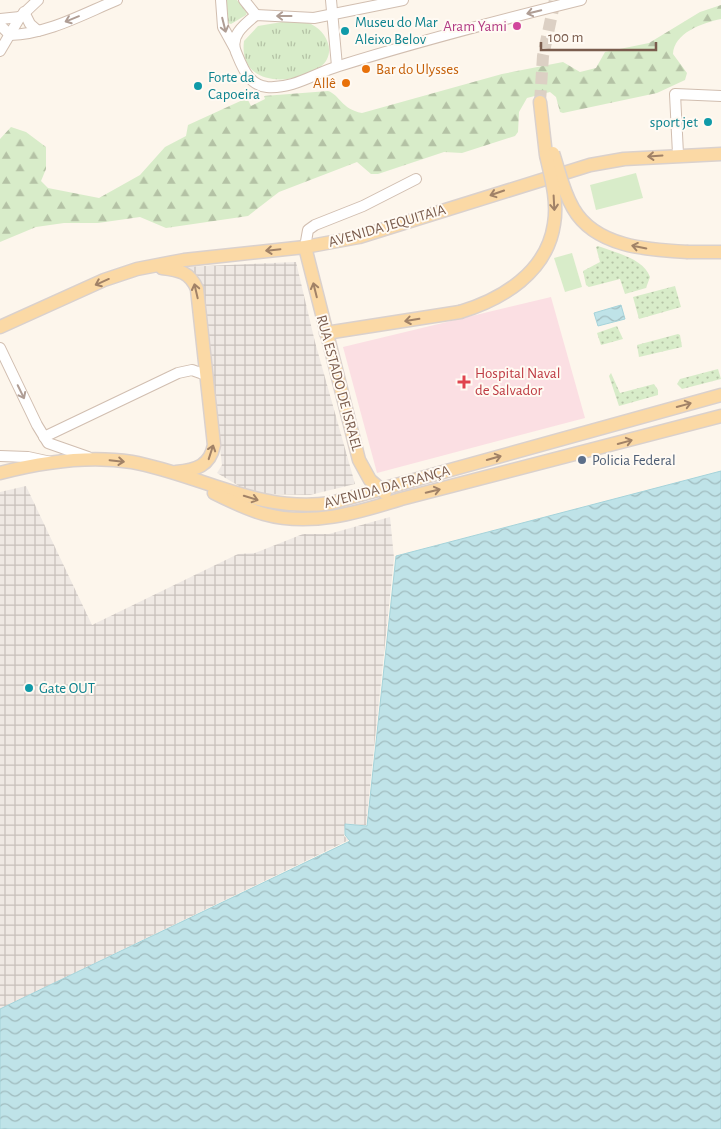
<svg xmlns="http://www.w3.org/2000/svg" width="721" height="1129" font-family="'Alegreya Sans',sans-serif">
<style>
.industrial{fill:url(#industrial-grid)}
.medical{fill:#fbdfe3}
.grass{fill:url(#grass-dots)}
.forest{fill:url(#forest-firs)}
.park{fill:url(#park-tufts)}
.pitch{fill:#d8ecc9}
.water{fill:url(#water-waves);stroke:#a5d3da}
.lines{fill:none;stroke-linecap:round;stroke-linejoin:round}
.major-tunnel{stroke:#dcd0c4;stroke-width:12;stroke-dasharray:12 6;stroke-linecap:butt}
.minor-casing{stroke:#d1beb0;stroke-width:12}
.major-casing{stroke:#dad1cd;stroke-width:15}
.minor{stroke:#fff;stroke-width:10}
.major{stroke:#fbd9a5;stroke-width:12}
.major-bridge-casing{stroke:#dad1cd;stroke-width:15;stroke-linecap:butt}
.major-bridge{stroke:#fbd9a5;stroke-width:12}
.oneway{stroke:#af9d94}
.oneway2{stroke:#a18267}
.hotel-dot{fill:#d1479c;stroke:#fffaf3;stroke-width:2}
.culture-dot{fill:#0f9aa8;stroke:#fffaf3;stroke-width:2}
.food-dot{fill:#e8710a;stroke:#fffaf3;stroke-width:2}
.health-dot{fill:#e0444e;stroke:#fffaf3;stroke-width:2}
.service-dot{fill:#5c6f8a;stroke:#fffaf3;stroke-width:2}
.labels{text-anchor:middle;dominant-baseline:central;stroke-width:4;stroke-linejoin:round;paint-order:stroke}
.culture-label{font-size:15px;fill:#0d838f;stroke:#fffaf3;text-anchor:start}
.hotel-label{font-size:15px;fill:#b23c85;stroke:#fffaf3;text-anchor:end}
.food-label{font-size:15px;fill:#c56008;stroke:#fffaf3;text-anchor:start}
.street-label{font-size:15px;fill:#7a5c4d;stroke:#fffaf3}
.health-label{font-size:15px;fill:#be3a42;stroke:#fffaf3;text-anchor:start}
.service-label{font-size:15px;fill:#4e5e75;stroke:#fffaf3;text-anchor:start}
</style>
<defs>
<pattern id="industrial-grid" width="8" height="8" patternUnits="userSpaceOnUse" patternTransform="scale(1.25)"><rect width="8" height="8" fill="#efe9e4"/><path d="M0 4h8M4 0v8" fill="none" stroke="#c7c0bb"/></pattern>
<pattern id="grass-dots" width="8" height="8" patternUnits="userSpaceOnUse" patternTransform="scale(1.25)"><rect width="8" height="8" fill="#d8ecc9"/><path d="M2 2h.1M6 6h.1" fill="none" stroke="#b4c2a5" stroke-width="1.8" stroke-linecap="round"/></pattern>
<pattern id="forest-firs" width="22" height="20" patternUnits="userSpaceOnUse" patternTransform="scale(1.25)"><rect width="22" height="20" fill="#d8ecc9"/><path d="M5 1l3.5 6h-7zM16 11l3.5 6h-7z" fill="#b4c2a5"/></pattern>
<pattern id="park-tufts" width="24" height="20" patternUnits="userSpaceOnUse" patternTransform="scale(1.25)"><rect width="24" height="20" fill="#d8ecc9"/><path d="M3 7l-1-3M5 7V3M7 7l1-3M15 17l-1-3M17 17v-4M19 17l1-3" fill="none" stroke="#b4c2a5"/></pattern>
<pattern id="water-waves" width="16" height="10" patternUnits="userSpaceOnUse" patternTransform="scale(1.25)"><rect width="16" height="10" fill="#bfe3e8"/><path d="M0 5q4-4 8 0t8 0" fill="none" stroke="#a0bbbe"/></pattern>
</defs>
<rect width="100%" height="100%" fill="#fdf6ec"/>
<!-- industrial -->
<g class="industrial">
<polygon points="296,262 315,342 355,484 310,495 262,494 244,489 217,473 222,465 200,284 183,267"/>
<polygon points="26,486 92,625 238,554 255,553 303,534 329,534 390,517 394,558 366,825 345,824 344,836 349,840 0,1009 0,492"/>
</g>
<!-- medical -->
<polygon class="medical" points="551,297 585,418 377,473 343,347"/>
<!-- grass -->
<g class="grass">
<path d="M598 246C616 253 643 258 650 277L646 288 625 294 620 279 589 287 586 285 583 271 600 262 596 247Z"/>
<polygon points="675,286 681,307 639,319 633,297"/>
<polygon points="617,326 623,339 601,345 597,333"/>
<polygon points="678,334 680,335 682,347 639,357 637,345"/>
<polygon points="718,369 721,379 682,389 677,384 680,379"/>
<polygon points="611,373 620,393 654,384 658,390 658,395 619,406 609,376"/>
</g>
<!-- forest -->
<path class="forest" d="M721 5V19C702 23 674 33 673 54L687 73 685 80 657 93 563 113 560 112 556 97 550 92 527 98 519 112 518 132 515 136 462 153 444 152 378 174H371L357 162 279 192 248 216 166 228 140 217 98 223H64L36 227 0 242V139L11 127 26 132 46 147V169L41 181 48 188 99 198 140 175 165 147 186 136 188 125 247 98 251 106 265 99 264 96 328 91C340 95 341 109 362 113L502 74 563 62 580 72 596 68 605 52 649 43 700 12Z"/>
<!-- park -->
<g class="park">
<polygon points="226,0 237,0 247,12 246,15 231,24 228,23"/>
<path d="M288 21C295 21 304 21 311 24 328 32 337 55 320 67 292 87 238 86 244 41L258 26Z"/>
</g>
<!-- pitch -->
<g class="pitch">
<polygon points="636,173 643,198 596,210 590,185"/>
<polygon points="572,253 582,287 565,292 554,258"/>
</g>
<!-- water -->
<g class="water">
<polygon points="621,305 625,319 598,326 594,313"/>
<polygon points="721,471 721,1129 0,1129 0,1009 350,841 345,835 345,824 367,826 396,556"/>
</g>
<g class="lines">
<!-- major-tunnel -->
<polyline class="major-tunnel" points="540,102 543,56 555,0"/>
<!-- minor casing -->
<g class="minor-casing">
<g id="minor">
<polyline points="221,0 223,27 234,47"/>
<polyline points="244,0 256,15"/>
<polyline points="331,0 337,66"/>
<path d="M403 0 314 18 256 15C245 24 229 36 236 52 242 66 248 85 267 87 294 89 315 73 339 66 419 41 500 20 581 0"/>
<polyline points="24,12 30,24 38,31"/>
<polyline points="0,19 20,17"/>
<polyline points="0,25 10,35"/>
<path d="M10 35C48 34 83 14 117 0"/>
<polyline points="0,51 20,17 38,0"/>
<polyline points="678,154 675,94 721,96"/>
<polyline points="305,247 308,230 315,225 363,206 416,179"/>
<polyline points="0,348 37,425 48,443 88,457"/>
<polyline points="44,437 178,373 192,370 206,375"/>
<polyline points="0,456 28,457 51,462"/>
</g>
</g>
<!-- major casing -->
<g class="major-casing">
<g id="major">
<polyline points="540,102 546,155"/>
<polyline points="305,247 359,460 370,480 385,493"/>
<polyline points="688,252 721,252"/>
<path d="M162 268C179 270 190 272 197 289L214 445C210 466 196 470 176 472"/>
<polyline points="0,327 104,280 137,269 184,260 305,247 359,237 590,165 624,159 721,154"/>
<polyline points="326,333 460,312"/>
<path d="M0 473C42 462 88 455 132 462 199 474 260 514 331 503L721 395"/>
<path d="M214 493C230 501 246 509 264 514 310 527 357 513 401 499L721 416"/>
</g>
</g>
<!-- minor -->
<use href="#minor" class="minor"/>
<!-- major -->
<use href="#major" class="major"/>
<!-- major-bridge casing -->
<g class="major-bridge-casing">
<g id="major-bridge">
<path d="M553 153C559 171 563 191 573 208 595 247 648 250 688 252"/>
<path d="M460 312C503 299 547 272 554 224 558 201 551 177 546 155"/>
</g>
</g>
<!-- major-bridge -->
<use href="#major-bridge" class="major-bridge"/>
</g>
<!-- one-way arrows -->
<defs><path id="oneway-shaft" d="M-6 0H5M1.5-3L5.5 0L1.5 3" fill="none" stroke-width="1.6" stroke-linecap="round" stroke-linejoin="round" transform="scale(1.25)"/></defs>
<g class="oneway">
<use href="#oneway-shaft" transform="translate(534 12) rotate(166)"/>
<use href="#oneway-shaft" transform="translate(284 16) rotate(-180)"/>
<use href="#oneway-shaft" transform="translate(72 19) rotate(158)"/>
<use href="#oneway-shaft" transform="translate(224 25) rotate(76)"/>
<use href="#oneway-shaft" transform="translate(21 392) rotate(64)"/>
</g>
<g class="oneway2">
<use href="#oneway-shaft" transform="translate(655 156) rotate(176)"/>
<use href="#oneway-shaft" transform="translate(497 193) rotate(161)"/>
<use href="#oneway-shaft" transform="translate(554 203) rotate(87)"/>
<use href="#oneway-shaft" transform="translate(639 247) rotate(-169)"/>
<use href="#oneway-shaft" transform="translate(273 250) rotate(174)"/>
<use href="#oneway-shaft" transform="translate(102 282) rotate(156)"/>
<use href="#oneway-shaft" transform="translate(315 290) rotate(-104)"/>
<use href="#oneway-shaft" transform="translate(196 291) rotate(-103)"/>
<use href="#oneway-shaft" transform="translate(412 320) rotate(171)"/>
<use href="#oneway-shaft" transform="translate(684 405) rotate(-15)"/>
<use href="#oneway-shaft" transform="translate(625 442) rotate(-15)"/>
<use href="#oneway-shaft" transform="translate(211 452) rotate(-72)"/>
<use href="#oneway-shaft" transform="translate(494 458) rotate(-16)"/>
<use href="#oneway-shaft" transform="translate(117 461) rotate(6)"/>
<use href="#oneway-shaft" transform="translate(433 491) rotate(-14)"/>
<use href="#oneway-shaft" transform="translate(251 498) rotate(17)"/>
</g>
<!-- markers -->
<circle class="hotel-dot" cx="517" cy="26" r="5"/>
<g class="culture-dot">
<circle cx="345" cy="31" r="5"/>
<circle cx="198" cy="86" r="5"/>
<circle cx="708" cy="122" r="5"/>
<circle cx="29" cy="688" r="5"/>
</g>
<g class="food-dot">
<circle cx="366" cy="69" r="5"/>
<circle cx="346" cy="83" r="5"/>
</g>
<path class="health-dot" d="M461.5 374.5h5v5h5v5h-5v5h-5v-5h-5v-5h5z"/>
<circle class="service-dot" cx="582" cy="460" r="5"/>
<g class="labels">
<!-- culture labels -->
<g class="culture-label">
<text x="355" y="22">Museu do Mar<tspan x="355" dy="17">Aleixo Belov</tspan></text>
<text x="208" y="77">Forte da<tspan x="208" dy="17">Capoeira</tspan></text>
<text x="698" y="122" text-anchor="end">sport jet</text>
<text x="39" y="688">Gate OUT</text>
</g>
<!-- hotel labels -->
<g class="hotel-label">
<text x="507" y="26">Aram Yami</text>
</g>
<!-- food labels -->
<g class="food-label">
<text x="376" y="69">Bar do Ulysses</text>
<text x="336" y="83" text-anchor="end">Allê</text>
</g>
<!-- street labels -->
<g class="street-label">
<text transform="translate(387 226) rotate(-16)">AVENIDA JEQUITAIA</text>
<text transform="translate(339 383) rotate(75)">RUA ESTADO DE ISRAEL</text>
<text transform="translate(387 487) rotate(-15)">AVENIDA DA FRANÇA</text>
</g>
<!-- health labels -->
<g class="health-label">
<text x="475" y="373">Hospital Naval<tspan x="475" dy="17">de Salvador</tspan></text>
</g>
<!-- service labels -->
<g class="service-label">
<text x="592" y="460">Policia Federal</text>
</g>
</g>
<!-- scale -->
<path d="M541 42v8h115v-8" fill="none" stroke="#7a5c4d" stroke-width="2.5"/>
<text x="548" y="42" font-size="15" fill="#7a5c4d" stroke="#fffaf3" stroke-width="4" paint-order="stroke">100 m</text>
</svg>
